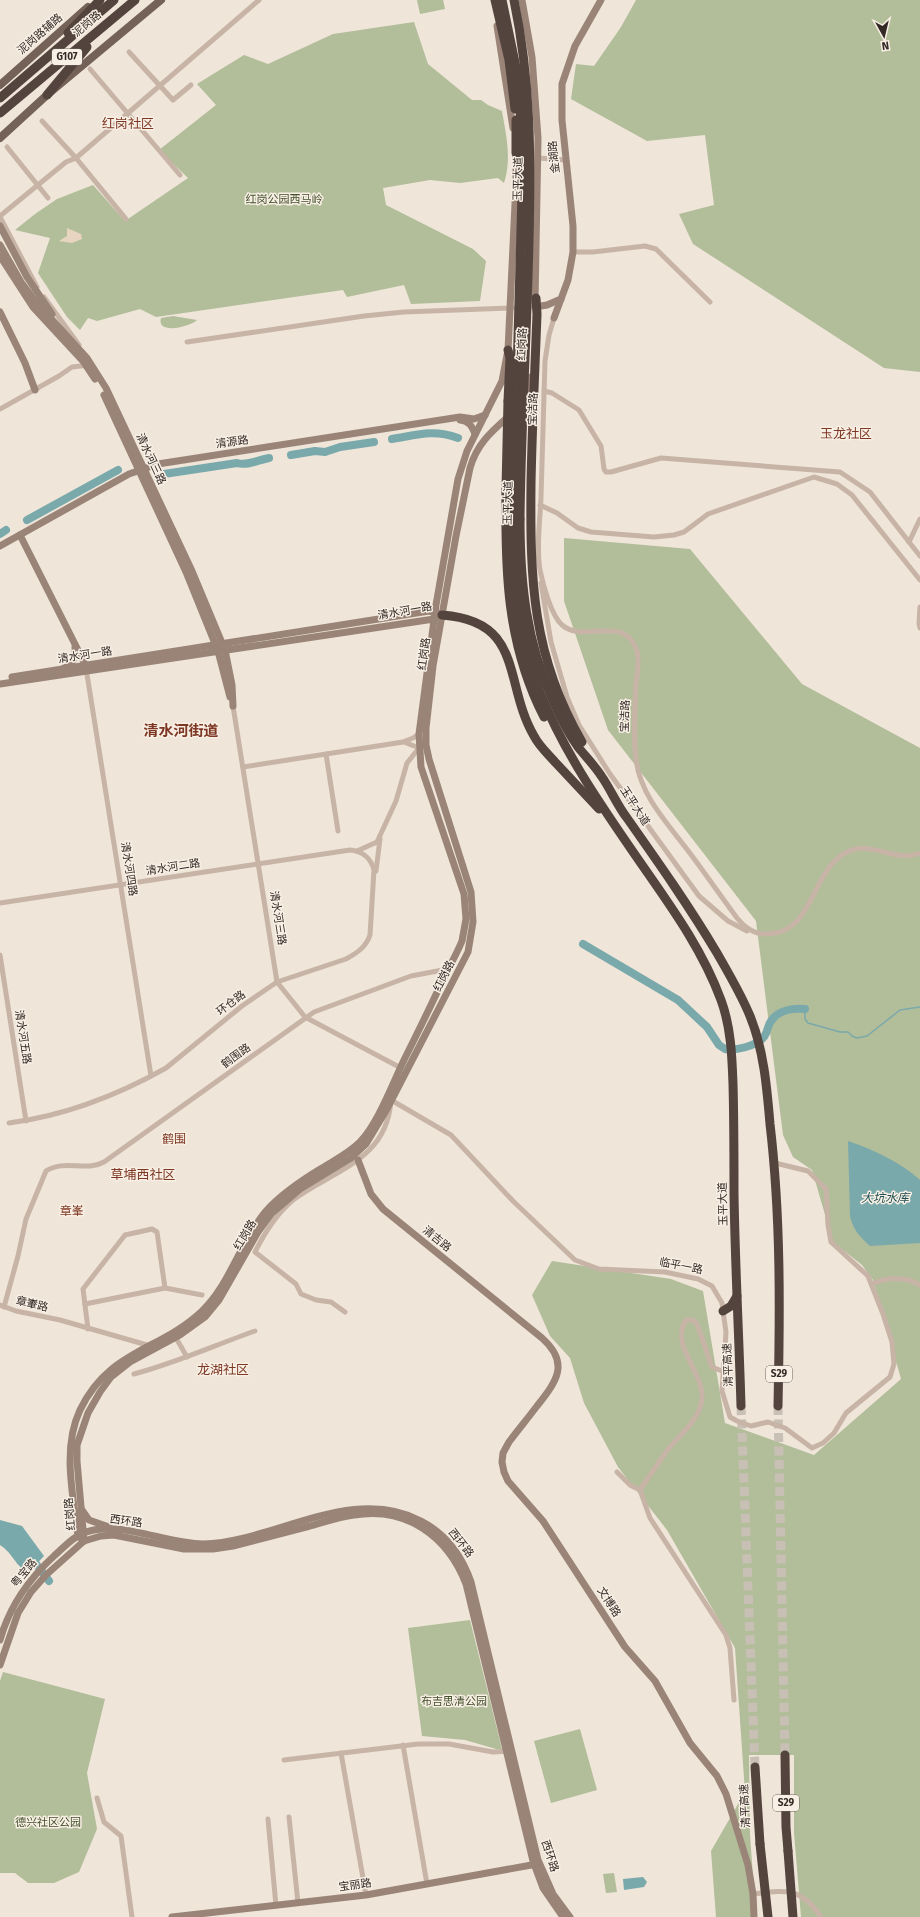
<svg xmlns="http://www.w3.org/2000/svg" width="920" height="1917" font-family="'Fira Sans','Noto Sans SC',sans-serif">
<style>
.green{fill:#b2bd9a}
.plaza{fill:#e7d5c1}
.water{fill:#7aa9ab}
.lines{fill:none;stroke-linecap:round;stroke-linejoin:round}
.stream{stroke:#7aa9ab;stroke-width:1.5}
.river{stroke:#7aa9ab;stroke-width:8}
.highway-tunnel{stroke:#c9c0b5;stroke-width:9;stroke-dasharray:9 4.5;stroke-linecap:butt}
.street{stroke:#c7b4a6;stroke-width:5}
.secondary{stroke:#9a8478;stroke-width:7}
.primary{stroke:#746158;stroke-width:8}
.highway{stroke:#54443e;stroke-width:9}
.highway-bridge{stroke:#54443e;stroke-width:9}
.labels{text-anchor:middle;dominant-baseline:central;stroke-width:3;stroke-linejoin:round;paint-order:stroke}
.shield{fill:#f8efe5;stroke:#6e655f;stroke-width:1}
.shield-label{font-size:10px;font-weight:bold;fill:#332a26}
.street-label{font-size:11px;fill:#332a26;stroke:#f8efe5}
.park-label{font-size:11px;fill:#43502c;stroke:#f8efe5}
.neighbourhood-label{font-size:12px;fill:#7d3824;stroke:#f8efe5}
.water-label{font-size:12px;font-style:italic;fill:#1f4f52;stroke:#f8efe5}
.quarter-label{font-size:13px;fill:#7d3824;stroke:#f8efe5}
.district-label{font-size:15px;font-weight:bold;fill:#7d3824;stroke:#f8efe5}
</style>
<rect width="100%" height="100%" fill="#efe5d9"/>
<!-- green -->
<g class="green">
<polygon points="417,0 443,0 445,9 420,14"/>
<polygon points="636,0 920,0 920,372 884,368 693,244 679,214 714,205 705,135 647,141 571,99 576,64 594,66 621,27"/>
<path d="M414 22 428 64 472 100H481L488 105 502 111C506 135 512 158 504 183L498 178 460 183 430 180 383 188 386 205 473 249 486 261 480 301 411 304 404 285 347 297 343 290 156 317 140 309 97 321 88 318 80 330 67 317 38 273 50 238 15 230 35 214 57 199 93 185 125 221 188 178 159 150 216 105 197 84 244 55 268 64 333 34Z"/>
<path d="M173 316 197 320C190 327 156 335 161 318Z"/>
<polygon points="564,538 690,549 802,684 920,748 920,1917 801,1917 794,1833 794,1755 749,1755 750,1835 756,1917 716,1917 711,1851 745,1792 735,1648 667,1530 618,1467 584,1403 570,1358 550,1336 532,1295 552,1261 671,1279 703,1291 725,1423 814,1455 901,1379 873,1280 862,1265 833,1242 812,1170 793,1157 783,1135 756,921 608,730 564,601"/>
<polygon points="470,1620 502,1749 496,1749 465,1740 422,1736 408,1628"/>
<polygon points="3,1672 105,1699 87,1773 97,1829 79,1872 54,1883 28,1883 15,1873 0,1873 0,1681"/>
<polygon points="580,1729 597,1790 551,1803 534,1741"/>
<polygon points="614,1873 617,1892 606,1893 603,1874"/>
</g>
<!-- plaza -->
<polygon class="plaza" points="67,228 81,234 82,239 72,243 59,241 67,236"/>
<!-- water -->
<g class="water">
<path d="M848 1141C874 1150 900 1162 920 1180V1243L870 1246C860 1237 853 1230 850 1216Z"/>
<path d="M0 1520 22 1526 44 1556 29 1572C15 1567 14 1554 0 1545Z"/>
<polygon points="643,1877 647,1882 644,1887 624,1890 623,1879"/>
</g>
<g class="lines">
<!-- stream -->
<polyline class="stream" points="805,1009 805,1019 808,1023 840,1032 848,1032 852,1036 857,1038 867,1036 900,1010 920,1007"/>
<!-- river -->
<g class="river">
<path d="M392 439C417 435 433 429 458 438"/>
<polyline points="291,455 315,451 325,452 340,447 374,442"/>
<path d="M164 474 237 463C248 466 258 460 269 458"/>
<polyline points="27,520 118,470"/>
<polyline points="0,534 6,530"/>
<path d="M583 944 678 1000 707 1027 719 1045 725 1049C736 1051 755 1046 763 1038 768 1033 767 1026 771 1021 778 1010 793 1008 805 1009"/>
<polyline points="30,1556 49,1581"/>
</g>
<!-- highway-tunnel -->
<g class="highway-tunnel">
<polyline points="741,1406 755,1767"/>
<polyline points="778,1406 785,1755"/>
</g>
<!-- street -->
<g class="street">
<polyline points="129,52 173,100 191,85"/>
<polyline points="90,69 180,175"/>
<polyline points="42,121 76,158 126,219"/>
<polyline points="7,147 48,198"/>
<polyline points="538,158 566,160"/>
<polyline points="0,216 66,162 76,158 259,0"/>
<polyline points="0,217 37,287"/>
<polyline points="573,252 593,252 645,246 656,249 710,302"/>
<polyline points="44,297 79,345"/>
<path d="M554 318 549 335 545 361C544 406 542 452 541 498 540 521 536 548 540 570 543 585 551 615 562 625 584 644 625 613 637 651 640 661 637 673 636 684 635 709 633 734 636 759 640 798 673 829 695 860 709 879 723 899 737 918 745 928 756 935 768 934 816 932 810 868 849 851 873 841 895 863 920 853"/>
<polyline points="187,342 364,316 404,312 513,308"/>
<polyline points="544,391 552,393 579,410 601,446 604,469 606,472 611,472 661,458 840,472 870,492 920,556"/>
<polyline points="0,409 59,376 72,367 89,365"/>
<polyline points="540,505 557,513 578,528 591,532 654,537 674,535 684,532 708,514 814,477 837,484 852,495 920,580"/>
<polyline points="909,542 920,519"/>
<polyline points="541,583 551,642 567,697 579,725 610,774 699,896 728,921 747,931"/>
<polyline points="920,607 919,624 920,628"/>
<polyline points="86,668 151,1076"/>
<polyline points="233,706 277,982 305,1017 401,1068"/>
<polyline points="326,754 338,831"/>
<polyline points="243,767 403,742 413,738 419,734"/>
<polyline points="357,851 377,842 396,801 407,763 419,748 404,742"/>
<polyline points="376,871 380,839"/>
<path d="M0 903 350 850C362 851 371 858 374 870L370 935C366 947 357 953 346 959L277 982 242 1006 166 1068C118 1095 63 1116 9 1123"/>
<polyline points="0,955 26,1121"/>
<path d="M872 1284C887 1277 905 1276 920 1285"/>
<polyline points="85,1304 165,1288 202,1295"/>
<polyline points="0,1305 16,1311 60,1320 147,1345"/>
<path d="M4 1307 18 1256 26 1219 46 1171C64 1159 86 1172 104 1162L314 1012 411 976 448 969"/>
<path d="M345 1312 331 1302 316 1300 301 1294 296 1284 255 1252C265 1232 276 1214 293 1200 333 1170 387 1161 391 1100L451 1135 513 1201 575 1260 599 1269 665 1272 698 1279 712 1286 722 1303 723 1311 726 1332 722 1391 730 1417 737 1421 751 1426 768 1422 785 1428 812 1448 823 1443 834 1433 846 1413 890 1377 894 1364 892 1342 883 1314 868 1276 831 1242 828 1225 826 1189 808 1171 775 1163"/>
<polyline points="88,1329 83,1289 125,1235 152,1229 157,1232 165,1288"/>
<polyline points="176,1338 187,1357"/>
<path d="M134 1374C176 1363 215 1345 255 1331"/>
<polyline points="617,1472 630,1485 640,1490 650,1518 726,1635 730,1648 734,1700"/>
<path d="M640 1490C648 1478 657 1465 666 1452 678 1436 699 1421 702 1400 705 1373 669 1345 686 1320H693L697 1324 712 1367 722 1371"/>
<polyline points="403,1745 427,1884"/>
<polyline points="341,1753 366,1895"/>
<polyline points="284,1760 418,1744 449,1744 493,1752 509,1751"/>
<polyline points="97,1798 104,1822 121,1836 132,1917"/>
<polyline points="289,1817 298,1903"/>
<polyline points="268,1819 276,1906"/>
<path d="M753 1894C786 1890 801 1887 821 1917"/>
</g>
<!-- secondary -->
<g class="secondary">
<polyline points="522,0 532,57 538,138 535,303"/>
<polyline points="497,26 513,128"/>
<polyline points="0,226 27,277 52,314"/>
<polyline points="0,245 21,282 36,302 87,358 106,388 192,571 225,650 232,685 233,706"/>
<polyline points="0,256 33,307 83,361 95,379"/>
<polyline points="535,307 547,305 561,299"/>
<polyline points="0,312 25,363 35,390"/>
<polyline points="554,318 568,280 573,252 573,226 562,120 562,84 575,46 601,0"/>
<polyline points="104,395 186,572 218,651 230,697"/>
<polyline points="524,399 529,387 531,377"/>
<path d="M460 420C469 421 472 426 475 434"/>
<polyline points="20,535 86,666"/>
<polyline points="0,546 129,474 158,464 460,417 474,419 485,415"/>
<path d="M64 668C74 663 76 657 75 647"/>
<polyline points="12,677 429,611 440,614"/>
<polyline points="0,684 434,619 438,617"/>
<path d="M358 1160 371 1194 383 1209 542 1338C570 1363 557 1381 537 1406 528 1418 518 1430 509 1442L503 1453 502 1462 504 1472 508 1481 543 1521 625 1647 655 1681 690 1743 717 1776 726 1794 748 1865 753 1894 754 1917"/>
<polyline points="82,1510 89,1520 109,1527"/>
<path d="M84 1541 77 1461V1445L88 1413 100 1392 111 1377 130 1362 180 1335 205 1317 219 1300 258 1232 272 1213 300 1189 351 1158 366 1144 387 1109 468 952 473 922 471 892 429 759 426 745V728L433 666 456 536 470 468C477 444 491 432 509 416"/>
<path d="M84 1541 78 1536C73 1495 62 1448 80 1410 109 1350 159 1351 201 1312 230 1285 240 1242 266 1211 282 1193 302 1180 322 1168 335 1160 349 1153 360 1142 378 1123 392 1085 404 1060 418 1032 432 1004 445 975 451 964 457 953 462 941L466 919 464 894 421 767 419 734 436 605 458 479 467 451 502 381 508 350 516 183V148"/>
<path d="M0 1640C10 1605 29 1579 55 1555 63 1548 71 1539 81 1534 118 1518 164 1544 203 1544 275 1542 352 1484 421 1521 446 1534 462 1556 471 1582L538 1860 553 1894 570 1917"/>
<path d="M0 1665 18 1613 31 1592 46 1575 84 1541 101 1536 114 1535 184 1549H213L233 1546C259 1539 284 1533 310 1526 324 1522 339 1517 354 1515 407 1506 448 1537 466 1584L533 1861 543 1888 563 1917"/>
<polyline points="172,1917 366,1895 537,1864"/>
</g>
<!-- primary -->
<g class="primary">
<polyline points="0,85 88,7"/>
<polyline points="0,138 47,95 161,0"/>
</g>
<!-- highway -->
<g class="highway">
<polyline points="68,33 100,0"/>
<polyline points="47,95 87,47"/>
<polyline points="0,98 114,0"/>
<polyline points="0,113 135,0"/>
<polyline points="516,120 516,153"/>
<path d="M536 298 537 314C535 370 532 427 531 484 530 580 532 656 582 742"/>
<polyline points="508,401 510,358 508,350"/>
<path d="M506 488C505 569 506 643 544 717"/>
<path d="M513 518C512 578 519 640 541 695 563 749 596 798 629 846 663 896 700 943 721 1000 731 1027 732 1056 733 1084 734 1121 734 1157 734 1193 735 1264 739 1335 741 1406"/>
<path d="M520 519C520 583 526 641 553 701 560 717 568 733 578 747 586 757 595 766 602 777 611 790 617 805 627 818 658 862 689 906 717 953 729 974 741 994 750 1016 764 1050 767 1089 770 1124 781 1218 780 1312 778 1406"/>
<path d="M442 615C525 621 503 683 534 736 539 746 548 754 555 762 570 778 584 793 599 809"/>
<polyline points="723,1311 731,1306 737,1296"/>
<polyline points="785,1755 786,1827 788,1851"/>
<polyline points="755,1767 760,1844"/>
</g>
<!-- highway-bridge -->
<g class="highway-bridge">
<polyline points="495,0 509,60 515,109"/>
<polyline points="502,0 518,77 523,157 513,518"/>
<path d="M514 0C531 81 531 158 529 241 527 333 521 426 520 519"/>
<polyline points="506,488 508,401"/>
<polyline points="760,1844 768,1917"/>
<polyline points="788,1851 793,1917"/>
</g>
</g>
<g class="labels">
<!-- shield labels -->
<g class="shield">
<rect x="52" y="49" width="30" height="16" rx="3"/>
<rect x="766" y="1366" width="26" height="16" rx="3"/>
<rect x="773" y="1795" width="26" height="16" rx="3"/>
</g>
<g class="shield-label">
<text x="67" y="57">G107</text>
<text x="779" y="1374">S29</text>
<text x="786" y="1803">S29</text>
</g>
<!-- street labels -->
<g class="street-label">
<text transform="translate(87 24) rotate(-40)">泥岗路</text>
<text transform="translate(40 34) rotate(-41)">泥岗路辅路</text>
<text transform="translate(554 157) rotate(-96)">金湖路</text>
<text transform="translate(518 179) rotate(-89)">玉平大道</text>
<text transform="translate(522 344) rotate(-87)">红岗路</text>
<text transform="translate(533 409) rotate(-88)">宝洁路</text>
<text transform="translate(232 442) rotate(-8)">清源路</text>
<text transform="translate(151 459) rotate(65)">清水河三路</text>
<text transform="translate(508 503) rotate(-89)">玉平大道</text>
<text transform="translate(405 611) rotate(-10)">清水河一路</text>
<text transform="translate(424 654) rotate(-82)">红岗路</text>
<text transform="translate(85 655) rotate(-9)">清水河一路</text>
<text transform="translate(625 716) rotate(-88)">宝洁路</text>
<text transform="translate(635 806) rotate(57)">玉平大道</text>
<text transform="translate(173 867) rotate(-9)">清水河二路</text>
<text transform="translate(129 869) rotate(81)">清水河四路</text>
<text transform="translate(278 918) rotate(81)">清水河三路</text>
<text transform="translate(444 976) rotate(-63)">红岗路</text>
<text transform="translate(231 1003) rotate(-37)">环仓路</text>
<text transform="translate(23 1037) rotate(81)">清水河五路</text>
<text transform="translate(236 1056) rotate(-36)">鹤围路</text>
<text transform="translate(723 1204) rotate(-91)">玉平大道</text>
<text transform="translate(245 1235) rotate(-59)">红岗路</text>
<text transform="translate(437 1239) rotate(39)">清吉路</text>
<text transform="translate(681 1266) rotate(11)">临平一路</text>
<text transform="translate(32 1304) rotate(13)">章輋路</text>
<text transform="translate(728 1365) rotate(-92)">清平高速</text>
<text transform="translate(70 1514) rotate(-95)">红岗路</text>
<text transform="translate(126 1521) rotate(8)">西环路</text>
<text transform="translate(461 1543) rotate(52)">西环路</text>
<text transform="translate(24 1573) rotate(-50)">粤宝路</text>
<text transform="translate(609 1602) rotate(57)">文博路</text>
<text transform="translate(745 1806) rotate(-93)">清平高速</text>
<text transform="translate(550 1856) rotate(72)">西环路</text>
<text transform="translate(355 1885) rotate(-8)">宝丽路</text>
</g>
<!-- park labels -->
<g class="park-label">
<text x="284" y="199">红岗公园西马岭</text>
<text x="454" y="1701">布吉思清公园</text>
<text x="48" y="1822">德兴社区公园</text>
</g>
<!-- neighbourhood labels -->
<g class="neighbourhood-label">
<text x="174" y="1139">鹤围</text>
<text x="72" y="1211">章峯</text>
</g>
<!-- water labels -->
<g class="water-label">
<text x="885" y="1198">大坑水库</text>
</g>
<!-- quarter labels -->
<g class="quarter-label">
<text x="128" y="123">红岗社区</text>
<text x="846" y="433">玉龙社区</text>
<text x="143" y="1174">草埔西社区</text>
<text x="223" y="1369">龙湖社区</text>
</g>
<!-- district labels -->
<g class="district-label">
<text x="181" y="731">清水河街道</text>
</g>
</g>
<!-- north arrow -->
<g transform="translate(884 36) rotate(172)" stroke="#f8efe5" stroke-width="3" paint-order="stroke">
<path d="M0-3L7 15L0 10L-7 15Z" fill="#332a26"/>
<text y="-6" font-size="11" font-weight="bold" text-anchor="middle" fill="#332a26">N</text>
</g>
</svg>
